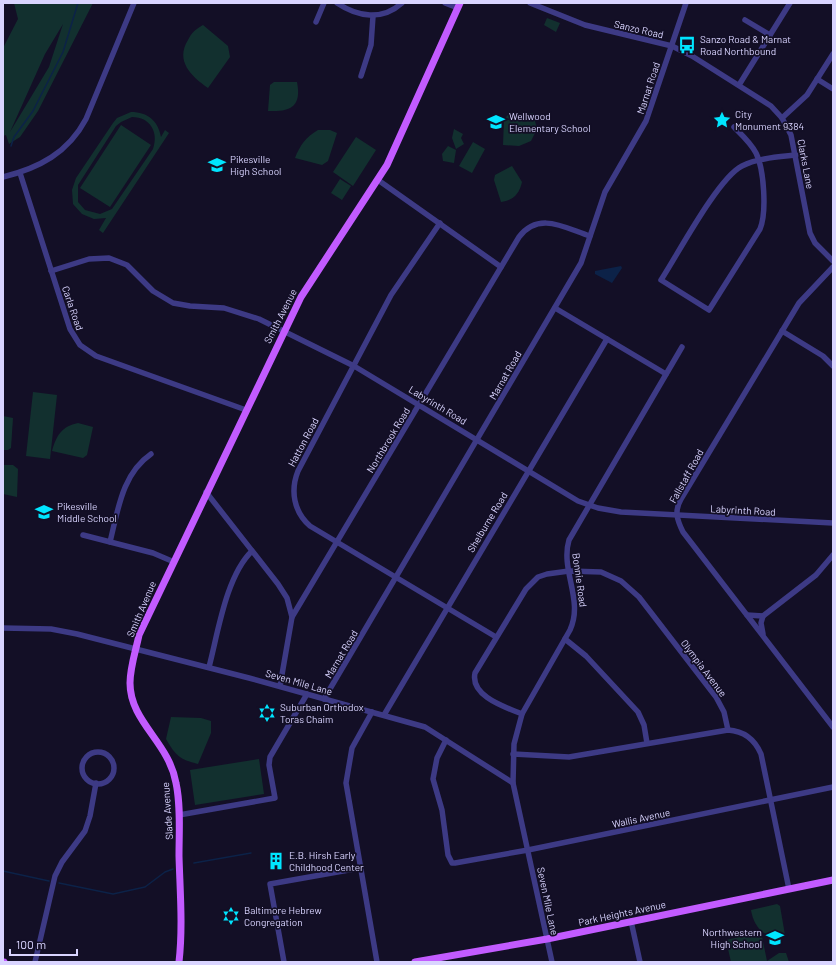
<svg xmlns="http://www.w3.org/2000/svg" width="836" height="965" font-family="Barlow,sans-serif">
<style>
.green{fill:#12302f;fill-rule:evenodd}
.water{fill:#0c2248}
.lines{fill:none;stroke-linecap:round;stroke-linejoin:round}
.stream{stroke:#0c2248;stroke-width:1.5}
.minor{stroke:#3d3a85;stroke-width:5.5}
.major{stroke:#c25bff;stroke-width:7}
.labels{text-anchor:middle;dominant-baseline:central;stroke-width:3.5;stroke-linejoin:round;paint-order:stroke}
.street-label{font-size:10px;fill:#d9d4ff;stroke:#130f26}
.poi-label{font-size:10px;fill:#d9d4ff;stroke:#130f26;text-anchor:start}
</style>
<rect width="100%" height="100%" fill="#130f26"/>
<!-- green -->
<g class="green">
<path d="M14 3H93L38 111 20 137 9 144 6 135 3 136V48L18 19ZM63 24 49 67 10 132 45 54Z"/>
<polygon points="547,18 560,23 556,32 544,25"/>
<path d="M203 25 228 46 230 57 208 88C191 76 175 61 188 40 192 32 196 29 203 25Z"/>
<path d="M274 82H297C302 107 290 112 268 111L270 85Z"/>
<path d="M131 112C148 112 158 121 161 137L165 130 169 133 103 233 99 230 106 218 94 219 82 214 73 204 72 190 76 178 113 123 117 118ZM132 117C150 117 159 132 153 149L112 209 100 214 85 210 78 202V185L116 126 121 122Z"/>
<polygon points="533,113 537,129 531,141 519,146 503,145 504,119 508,115"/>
<polygon points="121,125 151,145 110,207 80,188"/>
<polygon points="454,129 463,134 461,138 464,144 456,149 452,138"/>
<path d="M318 130H330L337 133 328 161 322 165 295 158C300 145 306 137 318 130Z"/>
<polygon points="356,137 376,150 353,186 333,172"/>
<polygon points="473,142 485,149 472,173 459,166"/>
<polygon points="448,146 456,150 454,163 443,161 442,154"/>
<path d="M512 166 522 182C519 194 514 200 501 202L494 180 495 175Z"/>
<polygon points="340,179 351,186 342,200 331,193"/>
<polygon points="33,392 57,395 50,459 26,456"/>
<polygon points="3,416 13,418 11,448 8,450 3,450"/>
<path d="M78 423 93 427 87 455 83 458 52 451C56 436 62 426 78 423Z"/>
<polygon points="3,465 13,465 18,469 17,497 3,494"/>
<path d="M171 717 201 718 211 721V733L198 764C179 759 176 756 166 739Z"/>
<polygon points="259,759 264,794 195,805 190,770"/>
<path d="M777 904 780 906 785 935C766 941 754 928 751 910Z"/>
<polygon points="761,932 767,961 779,953 786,953 789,962 731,962 726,940"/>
</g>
<!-- water -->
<polygon class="water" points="621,266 622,268 612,283 595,274 595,271"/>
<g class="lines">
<!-- stream -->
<g class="stream">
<polyline points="11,146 14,137 33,111 63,52 78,3"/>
<polyline points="194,863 251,853"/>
<polyline points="3,871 49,881"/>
<polyline points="59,883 113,894 145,887 165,872 173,869"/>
</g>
<!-- minor -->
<g class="minor">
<path d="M337 3C358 17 382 21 402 3"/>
<polyline points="445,3 458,8"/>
<polyline points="530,3 585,25 672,46 692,56 771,106 782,118 791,135 810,233 815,243 833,261"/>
<polyline points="745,20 770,35"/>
<polyline points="316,22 324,3"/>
<polyline points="361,76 371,45 373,16"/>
<polyline points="817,79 833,89"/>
<polyline points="739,85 790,3"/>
<polyline points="782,118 807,95 833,54"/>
<path d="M734 127C742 135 751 143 756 153 764 169 767 212 760 229L709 310 661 280C678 254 718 178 742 166 758 158 778 157 796 155"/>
<polyline points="20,173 70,329 80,345 96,356 246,410"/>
<path d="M3 177C39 168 68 153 86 119L134 3"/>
<polyline points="378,180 501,267"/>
<path d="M440 223 391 295 298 471C290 491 294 512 310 526L496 637"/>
<path d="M833 267 799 303 681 499C674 511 677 520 683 532L833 727"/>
<polyline points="51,271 89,259 109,258 127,265 153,291 173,303 190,306 224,308 259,319 354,366 578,501 598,508 621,512 833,523"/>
<polyline points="555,308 666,374"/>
<polyline points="782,331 823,356 833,366"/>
<polyline points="206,492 278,584 287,598 292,617"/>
<polyline points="83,535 153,553 174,562"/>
<path d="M110 542C118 510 122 474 151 454"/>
<polyline points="747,615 763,616 816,575 833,555"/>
<polyline points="3,628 51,629 77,634 249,678 425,727 513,783 552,962"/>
<polyline points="763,634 761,623 763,616"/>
<polyline points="565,639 586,656 638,712 644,725 647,743"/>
<path d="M209 667C218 633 226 576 252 551"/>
<path d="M280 686 292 617 519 237C539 211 565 228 590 236"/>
<polyline points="324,699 581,263 605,192 646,121 686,3"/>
<polyline points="372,712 352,748 346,783 377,962"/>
<path d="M522 714C505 707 470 696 475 673L526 589 538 577 547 574 569 571 601 572 621 581 639 597 716 697 724 712 728 730"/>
<polyline points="384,715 607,339"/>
<polyline points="446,740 437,758 433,779 442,810 448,855 452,863 455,863 528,850 833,787"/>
<circle cx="98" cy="768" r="16"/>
<path d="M513 754 569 757 728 730C744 731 755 740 761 754L789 889"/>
<path d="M513 783 514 744 522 714 570 630C584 600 560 570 569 540L682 347"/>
<polyline points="179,815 275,798 269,765 270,757 307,694"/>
<polyline points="631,921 640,962"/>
<polyline points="35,962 55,876 62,862 85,831 90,816 96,783"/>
<polyline points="284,962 270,884 360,868"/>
</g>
<!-- major -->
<g class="major">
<polyline points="3,962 4,962"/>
<path d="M179 962C183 927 180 891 179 856 179 832 181 806 176 783 169 742 130 722 130 683 130 667 136 650 139 635L301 297 387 165 460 3"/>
<polyline points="415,962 547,939 833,880"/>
</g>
</g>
<!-- icons -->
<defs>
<g id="bus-bare" transform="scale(1.38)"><path d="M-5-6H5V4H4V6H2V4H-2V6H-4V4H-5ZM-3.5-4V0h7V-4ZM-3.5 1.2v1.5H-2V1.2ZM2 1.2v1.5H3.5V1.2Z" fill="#00e5ff" stroke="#130f26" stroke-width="2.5" paint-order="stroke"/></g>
<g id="sight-bare" transform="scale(1.38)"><path d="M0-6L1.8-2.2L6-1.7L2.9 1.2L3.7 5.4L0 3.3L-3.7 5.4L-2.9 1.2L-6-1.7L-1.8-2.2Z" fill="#00e5ff" stroke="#130f26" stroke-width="2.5" paint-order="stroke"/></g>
<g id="school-bare" transform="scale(1.38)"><path d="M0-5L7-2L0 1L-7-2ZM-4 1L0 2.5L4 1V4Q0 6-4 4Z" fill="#00e5ff" stroke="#130f26" stroke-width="2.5" paint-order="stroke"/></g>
<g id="synagogue-bare" transform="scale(1.38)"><path d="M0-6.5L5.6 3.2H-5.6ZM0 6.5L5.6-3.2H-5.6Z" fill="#00e5ff" stroke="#130f26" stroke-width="2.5" paint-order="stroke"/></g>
<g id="building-bare" transform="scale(1.38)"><path d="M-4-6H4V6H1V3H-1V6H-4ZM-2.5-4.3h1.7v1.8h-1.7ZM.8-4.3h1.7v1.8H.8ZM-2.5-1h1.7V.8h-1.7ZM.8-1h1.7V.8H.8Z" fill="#00e5ff" stroke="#130f26" stroke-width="2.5" paint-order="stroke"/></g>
</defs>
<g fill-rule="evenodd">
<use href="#bus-bare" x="687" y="45"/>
<use href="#sight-bare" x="722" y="120"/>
<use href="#school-bare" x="496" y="122"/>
<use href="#school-bare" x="217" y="165"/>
<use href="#school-bare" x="44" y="512"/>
<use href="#synagogue-bare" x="267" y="713"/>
<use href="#building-bare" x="276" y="861"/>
<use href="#synagogue-bare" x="231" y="916"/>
<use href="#school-bare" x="775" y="938"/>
</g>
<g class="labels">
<!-- street labels -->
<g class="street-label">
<text transform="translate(639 29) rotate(13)">Sanzo Road</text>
<text transform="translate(648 88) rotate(-72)">Marnat Road</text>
<text transform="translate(806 164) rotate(79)">Clarks Lane</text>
<text transform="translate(73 308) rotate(71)">Carla Road</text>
<text transform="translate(280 316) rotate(-63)">Smith Avenue</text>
<text transform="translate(505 375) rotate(-60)">Marnat Road</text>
<text transform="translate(438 405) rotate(31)">Labyrinth Road</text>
<text transform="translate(388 440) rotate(-59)">Northbrook Road</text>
<text transform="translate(303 442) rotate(-62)">Hatton Road</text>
<text transform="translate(686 476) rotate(-61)">Fallstaff Road</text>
<text transform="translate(743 510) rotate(3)">Labyrinth Road</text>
<text transform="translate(487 522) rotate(-59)">Shelburne Road</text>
<text transform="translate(580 580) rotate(82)">Bonnie Road</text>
<text transform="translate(141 609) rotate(-67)">Smith Avenue</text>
<text transform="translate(341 654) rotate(-59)">Marnat Road</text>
<text transform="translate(704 668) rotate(53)">Olympia Avenue</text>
<text transform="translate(299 682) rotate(16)">Seven Mile Lane</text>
<text transform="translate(167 811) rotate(-94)">Slade Avenue</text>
<text transform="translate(641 818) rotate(-12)">Wallis Avenue</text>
<text transform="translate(548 901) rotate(78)">Seven Mile Lane</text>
<text transform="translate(622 913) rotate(-12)">Park Heights Avenue</text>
</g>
<!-- poi labels -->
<g class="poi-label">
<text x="700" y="39">Sanzo Road &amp; Marnat<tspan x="700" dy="12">Road Northbound</tspan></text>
<text x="735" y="114">City<tspan x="735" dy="12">Monument 9384</tspan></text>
<text x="509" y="116">Wellwood<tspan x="509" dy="12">Elementary School</tspan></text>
<text x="230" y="159">Pikesville<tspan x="230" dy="12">High School</tspan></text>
<text x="57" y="506">Pikesville<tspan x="57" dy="12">Middle School</tspan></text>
<text x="280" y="707">Suburban Orthodox<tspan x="280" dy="12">Toras Chaim</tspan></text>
<text x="289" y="855">E.B. Hirsh Early<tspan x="289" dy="12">Childhood Center</tspan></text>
<text x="244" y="910">Baltimore Hebrew<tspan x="244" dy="12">Congregation</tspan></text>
<text x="762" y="932" text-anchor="end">Northwestern<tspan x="762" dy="12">High School</tspan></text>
</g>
</g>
<!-- border -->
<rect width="836" height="965" fill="none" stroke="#d9d4ff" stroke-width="8"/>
<!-- scale -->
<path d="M10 949v6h67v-6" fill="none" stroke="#d9d4ff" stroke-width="2"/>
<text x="16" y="949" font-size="12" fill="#d9d4ff" stroke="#130f26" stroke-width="3" paint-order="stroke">100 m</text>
</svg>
